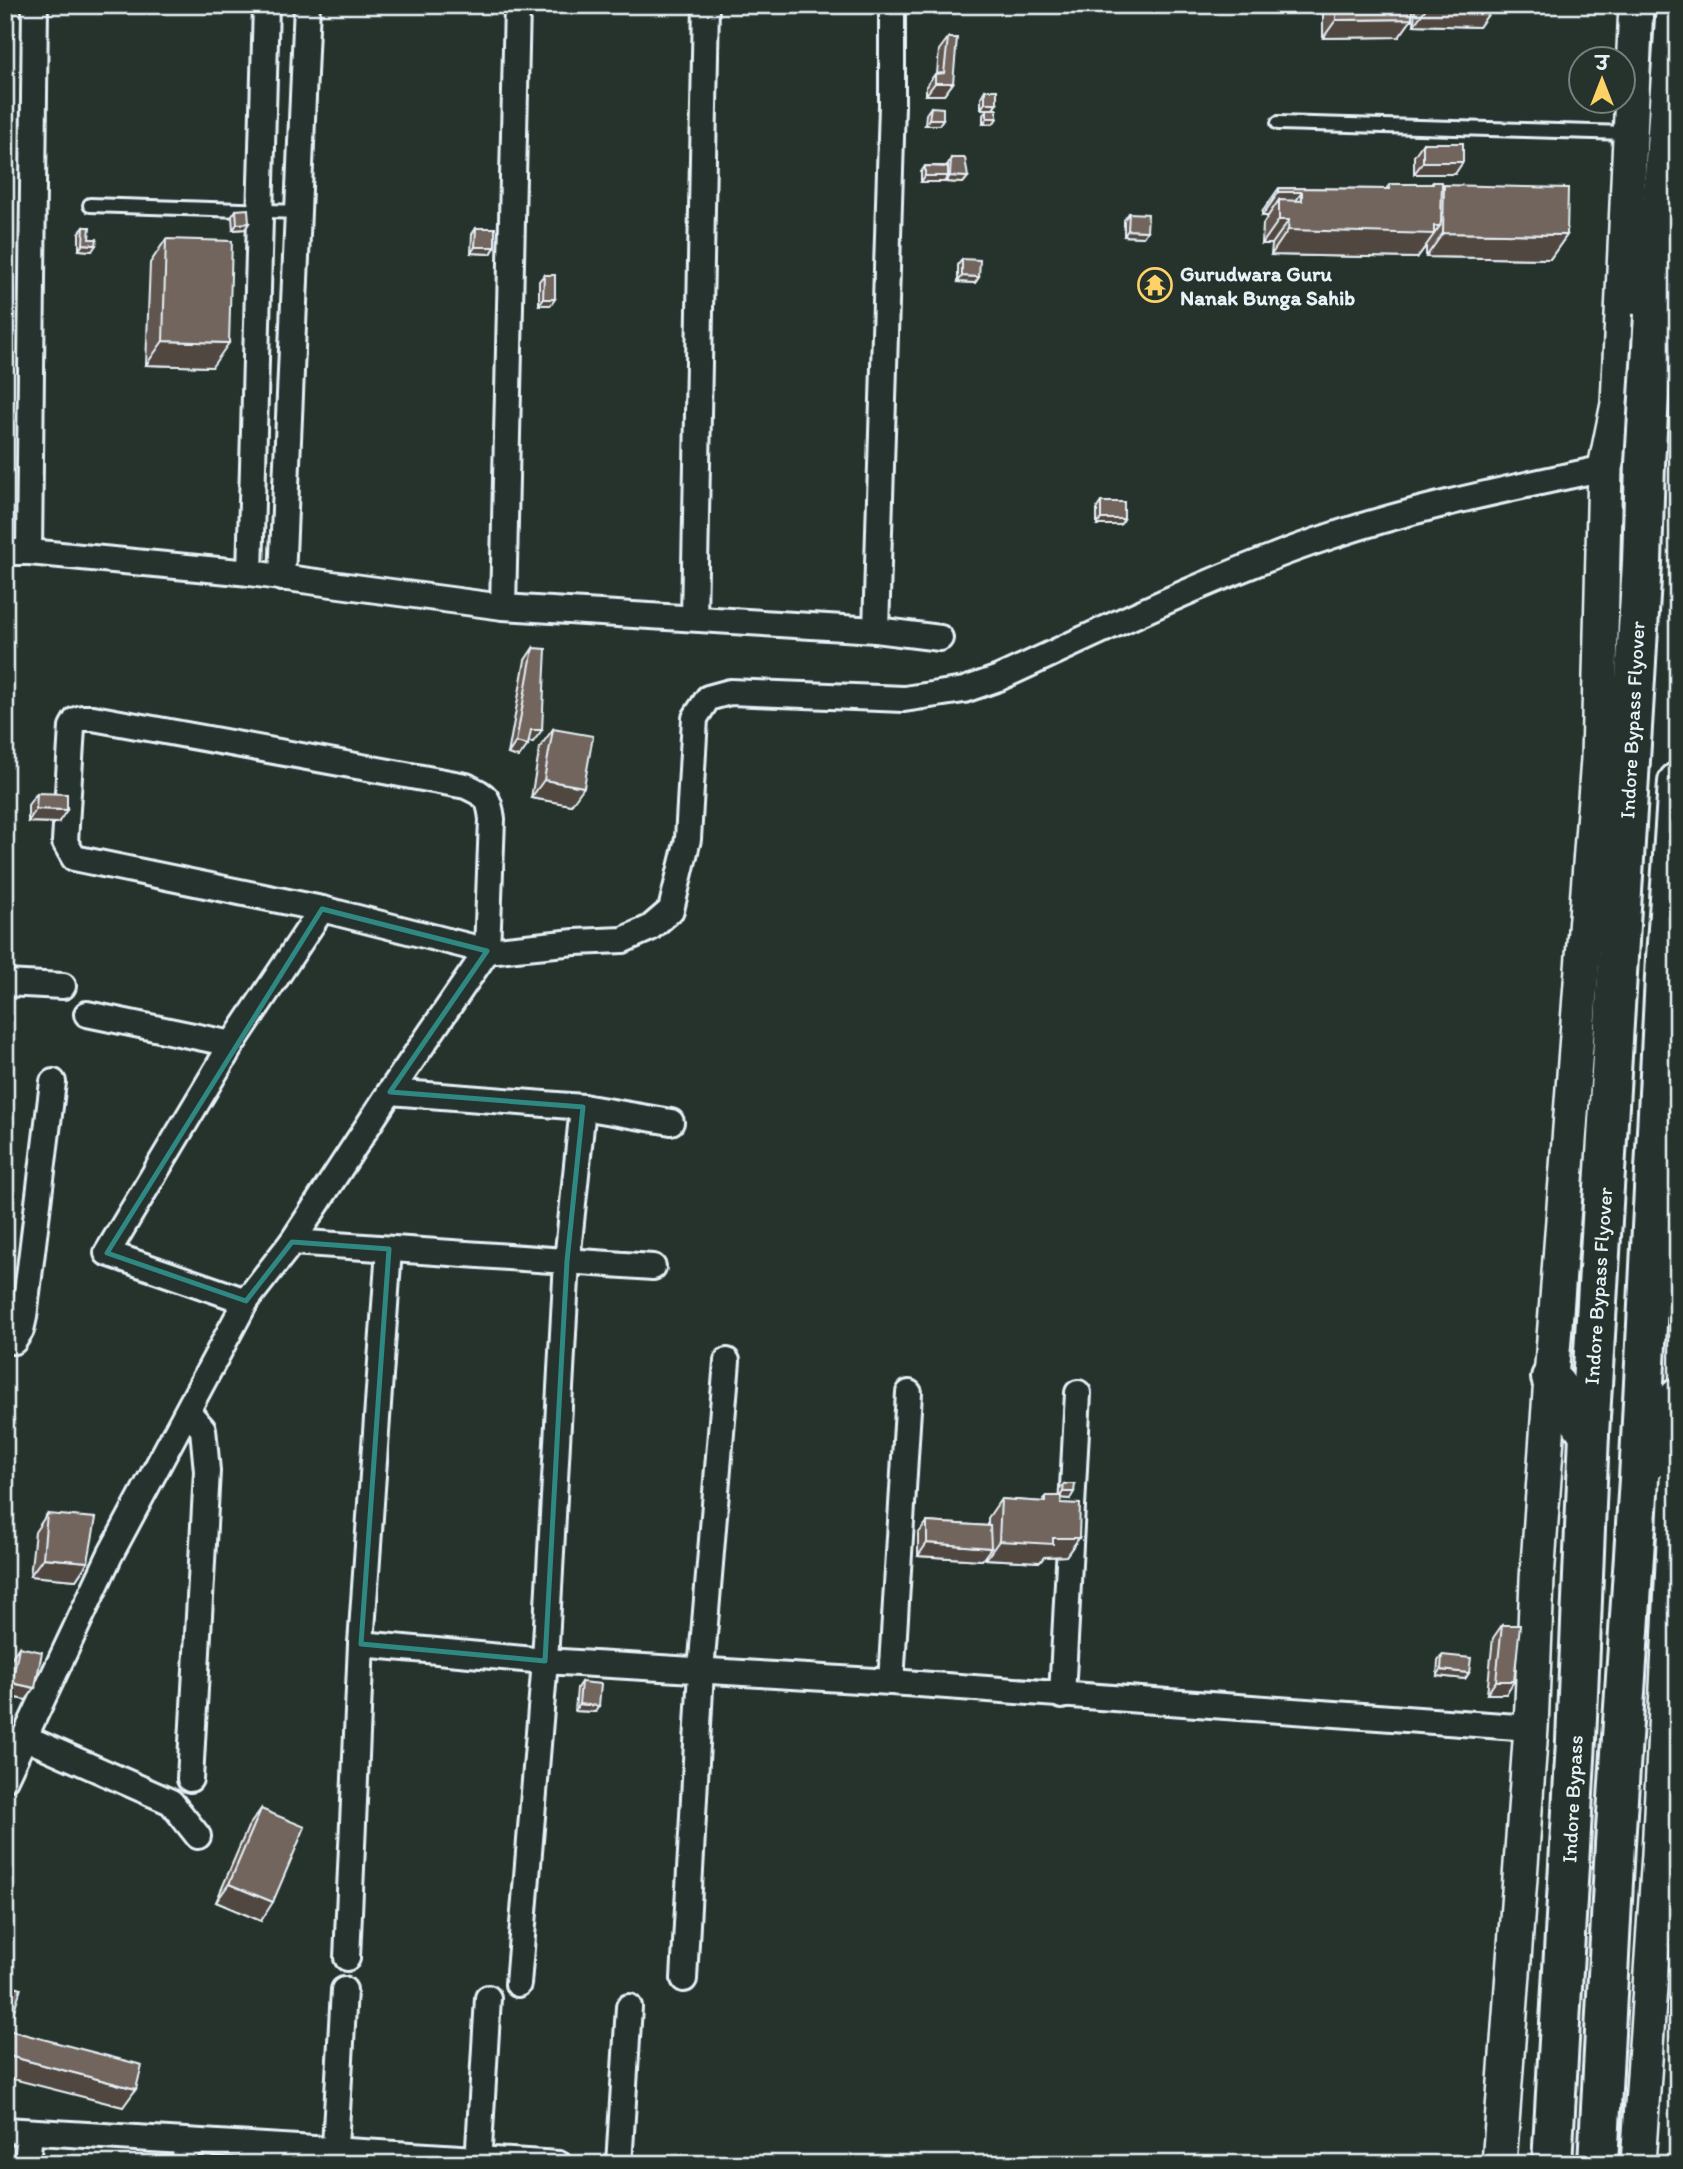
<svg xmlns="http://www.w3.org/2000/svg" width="1683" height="2169" font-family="Itim,'Playpen Sans Deva',sans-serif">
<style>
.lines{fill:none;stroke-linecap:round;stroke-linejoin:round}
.lane-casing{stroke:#e8f1f8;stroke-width:18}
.street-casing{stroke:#e8f1f8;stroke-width:30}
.secondary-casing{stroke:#e8f1f8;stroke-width:38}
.highway-casing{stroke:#e8f1f8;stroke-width:44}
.lane{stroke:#26332d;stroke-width:12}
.street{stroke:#26332d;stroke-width:24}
.secondary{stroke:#26332d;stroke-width:33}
.highway{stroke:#26332d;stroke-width:38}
.highway-bridge-casing{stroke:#e8f1f8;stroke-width:44;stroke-linecap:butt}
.highway-bridge{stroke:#26332d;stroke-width:38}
.wall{fill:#615750;stroke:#e8f1f8;stroke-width:2}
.shaded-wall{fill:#4f4741;stroke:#e8f1f8;stroke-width:2}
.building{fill:#71655d;stroke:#e8f1f8;stroke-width:2}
.marked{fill:none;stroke:#308883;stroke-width:5;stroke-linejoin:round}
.labels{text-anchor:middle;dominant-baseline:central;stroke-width:6;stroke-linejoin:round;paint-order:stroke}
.poi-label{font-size:21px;font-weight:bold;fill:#e8f1f8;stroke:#26332d;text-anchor:start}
.street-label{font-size:21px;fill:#e8f1f8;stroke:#26332d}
</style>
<rect width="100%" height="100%" fill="#26332d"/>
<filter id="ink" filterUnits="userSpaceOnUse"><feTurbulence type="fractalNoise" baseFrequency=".0143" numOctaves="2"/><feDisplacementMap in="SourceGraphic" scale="14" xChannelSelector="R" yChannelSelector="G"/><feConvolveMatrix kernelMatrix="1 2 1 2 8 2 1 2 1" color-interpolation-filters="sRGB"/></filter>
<g filter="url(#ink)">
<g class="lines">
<!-- lane casing -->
<g class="lane-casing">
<g id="lane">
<polyline points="1278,123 1627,133"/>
<polyline points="90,205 298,212"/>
</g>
</g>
<!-- street casing -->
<g class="street-casing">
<g id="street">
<polyline points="5,552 29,552 250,573 503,607 876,630 940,638"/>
<polyline points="29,552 35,5"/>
<polyline points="250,573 266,5"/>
<polyline points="282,578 307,5"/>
<polyline points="503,607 517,5"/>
<polyline points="694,618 706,5"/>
<polyline points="876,630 892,105 892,5"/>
<path d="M82 718H93L466 786C486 796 489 796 492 819L487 951 322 909 74 858 65 842 72 727 76 720Z"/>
<polyline points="5,983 63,986"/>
<polyline points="87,1014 232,1044"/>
<polyline points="390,1092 583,1107 671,1122"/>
<polyline points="292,1242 653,1267"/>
<polyline points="246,1301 107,1253 232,1044 322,909"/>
<polyline points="5,1341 14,1341 21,1330 24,1317 53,1082"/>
<polyline points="188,1412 203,1429 207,1471 190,1779"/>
<polyline points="361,1644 545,1661 891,1682 1531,1728"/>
<polyline points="891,1682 909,1393"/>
<polyline points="1062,1696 1078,1393"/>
<polyline points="26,1738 171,1802 198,1836"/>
<path d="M5 1779 110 1555 246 1301 292 1242 390 1092 487 951 575 942 623 940 650 928 671 910 688 839 695 718 708 698 730 692 904 699 964 690 999 678C1108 628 1217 574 1331 536 1420 506 1513 488 1605 468"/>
<polyline points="347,1958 361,1644 389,1249"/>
<polyline points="684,1979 701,1671 727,1361"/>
<polyline points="518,1984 545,1661 567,1261 583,1107"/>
<polyline points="5,2130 559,2164"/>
<polyline points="27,2164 30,2132"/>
<polyline points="185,2164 186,2143"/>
<polyline points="334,2164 344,1990"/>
<polyline points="478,2164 488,1998"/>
<polyline points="619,2164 629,2007"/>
</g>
</g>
<!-- secondary casing -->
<g class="secondary-casing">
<g id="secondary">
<polyline points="1624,404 1678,405"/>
<polyline points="1499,2164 1531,1728 1537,1579 1551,1378 1598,759 1605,468 1618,404 1636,5"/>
<polyline points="1638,2164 1659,1854 1678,1461"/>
</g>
</g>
<!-- highway casing -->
<g class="highway-casing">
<g id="highway">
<polyline points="1654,315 1676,5"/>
<polyline points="1551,1378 1589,1434"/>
<polyline points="1648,1461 1678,1398"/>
<polyline points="1552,2164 1576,1741 1589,1434 1642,563 1645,464"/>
<polyline points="1598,2164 1615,1844 1639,1479 1666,958 1678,782"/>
</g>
</g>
<!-- lane -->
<use href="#lane" class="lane"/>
<!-- street -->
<use href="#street" class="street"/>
<!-- secondary -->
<use href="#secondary" class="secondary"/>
<!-- highway -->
<use href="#highway" class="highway"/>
<!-- highway-bridge casing -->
<g class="highway-bridge-casing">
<polyline id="highway-bridge" points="1645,464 1654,315"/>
</g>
<!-- highway-bridge -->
<use href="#highway-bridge" class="highway-bridge"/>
</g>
<!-- wall -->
<g class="wall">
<polygon points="942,5 961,5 961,7 956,13 942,13"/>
<polygon points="1323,5 1412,5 1412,19 1399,37 1323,38"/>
<polygon points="1415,5 1492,5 1492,9 1479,27 1414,25"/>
<polygon points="948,38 953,83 944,95 926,95 926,86 935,74 937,74 939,50"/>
<polygon points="985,90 997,103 993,109 981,109 981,97"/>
<polygon points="931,107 943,119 939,125 925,125 926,114"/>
<polygon points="987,109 997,118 993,124 983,124 983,115"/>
<polygon points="1423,143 1455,174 1414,174 1414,156"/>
<polygon points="951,158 968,177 963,183 946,182 946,179 944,182 921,182 921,172 925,166 947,166"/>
<polygon points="1433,182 1442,188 1444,185 1567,235 1550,259 1426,257 1426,246 1417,258 1271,255 1272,244 1262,244 1263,224 1268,216 1262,216 1262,212 1279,188 1386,189 1390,184 1431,184"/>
<polygon points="236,210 249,223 245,229 233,230 232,216"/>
<polygon points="1129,213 1147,231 1143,237 1124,236 1124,220"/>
<polygon points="84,227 89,239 92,251 79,250 79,233"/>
<polygon points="476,228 495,247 491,254 471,253 472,234"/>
<polygon points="166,239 212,367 146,365 150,263"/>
<polygon points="962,259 979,277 975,283 958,282 958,265"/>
<polygon points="544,275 551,305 539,305 539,281"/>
<polygon points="1101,502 1124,519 1120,525 1097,525 1097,508"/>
<polygon points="533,648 533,742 528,742 519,757 508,754 525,660"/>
<polygon points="553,729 571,805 531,798 540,747"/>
<polygon points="37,793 58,823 28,822 28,805"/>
<polygon points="1064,1484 1070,1499 1061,1498 1061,1503 1079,1538 1066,1556 1044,1557 1040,1562 986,1559 986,1554 982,1560 918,1556 918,1534 927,1522 988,1526 988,1518 1001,1499 1042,1502 1046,1496 1059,1496 1059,1490"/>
<polygon points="47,1514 88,1562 76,1580 30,1576 35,1532"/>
<polygon points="1502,1625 1506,1694 1487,1694 1493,1638"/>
<polygon points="19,1647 26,1700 5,1696 5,1685 10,1660"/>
<polygon points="1442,1655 1469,1673 1465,1679 1437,1676 1438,1661"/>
<polygon points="581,1682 595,1712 575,1711 577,1688"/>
<polygon points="261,1809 261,1921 216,1902 248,1827"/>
</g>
<!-- shaded-wall -->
<g class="shaded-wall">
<polygon points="946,7 961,7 956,13 942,13"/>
<polygon points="1427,7 1492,9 1479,27 1414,25"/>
<polygon points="1412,19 1399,37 1323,38 1336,20"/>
<polygon points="935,83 953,83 944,95 926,95"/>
<polygon points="985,103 997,103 993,109 981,109"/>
<polygon points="987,118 997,118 993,124 983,124"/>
<polygon points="929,119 943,119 939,125 925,125"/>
<polygon points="1423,162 1463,162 1455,174 1414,174"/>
<polygon points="925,176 948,176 944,182 921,182"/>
<polygon points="950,176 968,177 963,183 946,182"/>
<polygon points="1279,192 1302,192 1285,216 1279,200 1268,216 1262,216"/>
<polygon points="1279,220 1289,220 1272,244 1262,244"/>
<polygon points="249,223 245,229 233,230 237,224"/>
<polygon points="1440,226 1417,258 1271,255 1288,230"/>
<polygon points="1128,230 1147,231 1143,237 1124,236"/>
<polygon points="1443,233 1567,235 1550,259 1426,257"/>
<polygon points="83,244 96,245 92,251 79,250"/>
<polygon points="475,247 495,247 491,254 471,253"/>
<polygon points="962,276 979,277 975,283 958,282"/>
<polygon points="543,299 555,299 551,305 539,305"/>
<polygon points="163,341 229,343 212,367 146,365"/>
<polygon points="1101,519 1124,519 1120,525 1097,525"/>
<polygon points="531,730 542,730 533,742 522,742"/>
<polygon points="516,742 528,745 519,757 508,754"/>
<polygon points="544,780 584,787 571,805 531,798"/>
<polygon points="36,809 67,810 58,823 28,822"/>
<polygon points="1063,1492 1074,1492 1070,1499 1059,1498"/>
<polygon points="1053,1538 1079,1538 1066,1556 1044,1557 1040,1562 986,1559 999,1541"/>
<polygon points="927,1543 991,1548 982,1560 918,1556"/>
<polygon points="43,1558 88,1562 76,1580 30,1576"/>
<polygon points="1441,1670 1469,1673 1465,1679 1437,1676"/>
<polygon points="1496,1681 1514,1681 1506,1694 1487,1694"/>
<polygon points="12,1683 35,1688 26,1700 5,1696 5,1692"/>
<polygon points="579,1704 599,1706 595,1712 575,1711"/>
<polygon points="229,1884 273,1902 261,1921 216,1902"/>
<polygon points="5,2055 136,2089 123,2107 5,2077"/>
</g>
<!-- building -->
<g class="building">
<rect x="946" y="5" width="15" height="2"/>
<polygon points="1336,5 1412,5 1412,19 1336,20"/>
<polygon points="1427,5 1492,5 1492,9 1427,7"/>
<polygon points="948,38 957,38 953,83 935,83 935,74 944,73"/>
<rect x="985" y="90" width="12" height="13"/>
<polygon points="931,107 943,108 943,119 929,119"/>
<rect x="987" y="109" width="10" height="9"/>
<rect x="1423" y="143" width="40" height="19"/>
<polygon points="951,158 965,158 968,177 950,176"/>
<polygon points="925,166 948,167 948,176 925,176"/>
<polygon points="1433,182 1442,182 1441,222 1440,226 1434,226 1434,234 1288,230 1289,220 1279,220 1279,200 1302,201 1302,192 1279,192 1279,188 1390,189 1390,184 1433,184"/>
<polygon points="1444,185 1568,188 1567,235 1443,233"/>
<polygon points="248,209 249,223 237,224 236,210"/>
<polygon points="1129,213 1148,214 1147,231 1128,230"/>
<polygon points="84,227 90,227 89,239 97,239 96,245 83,244"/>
<polygon points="476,228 495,228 495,247 475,247"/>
<polygon points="166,239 232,241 229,343 163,341"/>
<polygon points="962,259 980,260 979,277 962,276"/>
<polygon points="544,275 555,275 555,299 543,299"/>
<rect x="1101" y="502" width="23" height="17"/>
<polygon points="533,648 546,649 542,730 531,730 528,745 516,742"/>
<polygon points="553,729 593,736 584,787 544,780"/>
<polygon points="37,793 67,794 67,810 36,809"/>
<polygon points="1064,1484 1075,1484 1074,1492 1063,1492"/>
<polygon points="1046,1496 1061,1496 1061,1503 1080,1504 1079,1538 1053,1538 1053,1544 999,1541 1001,1499 1046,1502"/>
<polygon points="47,1514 96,1518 88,1562 43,1558"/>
<polygon points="927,1522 990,1526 991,1548 927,1543"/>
<polygon points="1502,1625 1520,1625 1514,1681 1496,1681"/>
<polygon points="19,1647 42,1652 35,1688 12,1683"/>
<polygon points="1442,1655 1471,1658 1469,1673 1441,1670"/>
<polygon points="581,1682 601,1684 599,1706 579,1704"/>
<polygon points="261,1809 305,1827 273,1902 229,1884"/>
<polygon points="5,1983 21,1988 8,2030 142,2065 136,2089 5,2055"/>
</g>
</g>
<!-- marked area -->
<path class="marked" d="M322 909 487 951 390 1092 583 1107 567 1261 545 1661 361 1644 389 1249 292 1242 246 1301 107 1253Z"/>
<!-- icons -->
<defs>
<g id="temple-ring" transform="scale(1.75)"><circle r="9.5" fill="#26332d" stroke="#ffd166" stroke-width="1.5"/><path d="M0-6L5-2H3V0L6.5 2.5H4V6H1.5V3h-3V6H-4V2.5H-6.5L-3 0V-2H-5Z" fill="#ffd166"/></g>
</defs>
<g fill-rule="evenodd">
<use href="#temple-ring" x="1155" y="285"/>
</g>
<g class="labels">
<!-- poi labels -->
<g class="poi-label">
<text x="1180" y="273">Gurudwara Guru<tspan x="1180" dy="24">Nanak Bunga Sahib</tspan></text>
</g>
<!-- street labels -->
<g class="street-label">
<text transform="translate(1632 720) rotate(-87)">Indore Bypass Flyover</text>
<text transform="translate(1598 1286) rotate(-86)">Indore Bypass Flyover</text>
<text transform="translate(1572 1799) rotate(-87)">Indore Bypass</text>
</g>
</g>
<!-- margin -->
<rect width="1683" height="2169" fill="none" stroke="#26332d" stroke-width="28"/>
<rect x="14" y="14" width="1655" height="2141" fill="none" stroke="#e8f1f8" stroke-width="2.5" filter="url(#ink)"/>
<!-- north arrow -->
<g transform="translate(1602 80)"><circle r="33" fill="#26332d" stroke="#747f7e" stroke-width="2"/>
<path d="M0-5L12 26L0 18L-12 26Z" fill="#ffd166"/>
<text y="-10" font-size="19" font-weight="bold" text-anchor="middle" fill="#e8f1f8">उ</text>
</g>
</svg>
